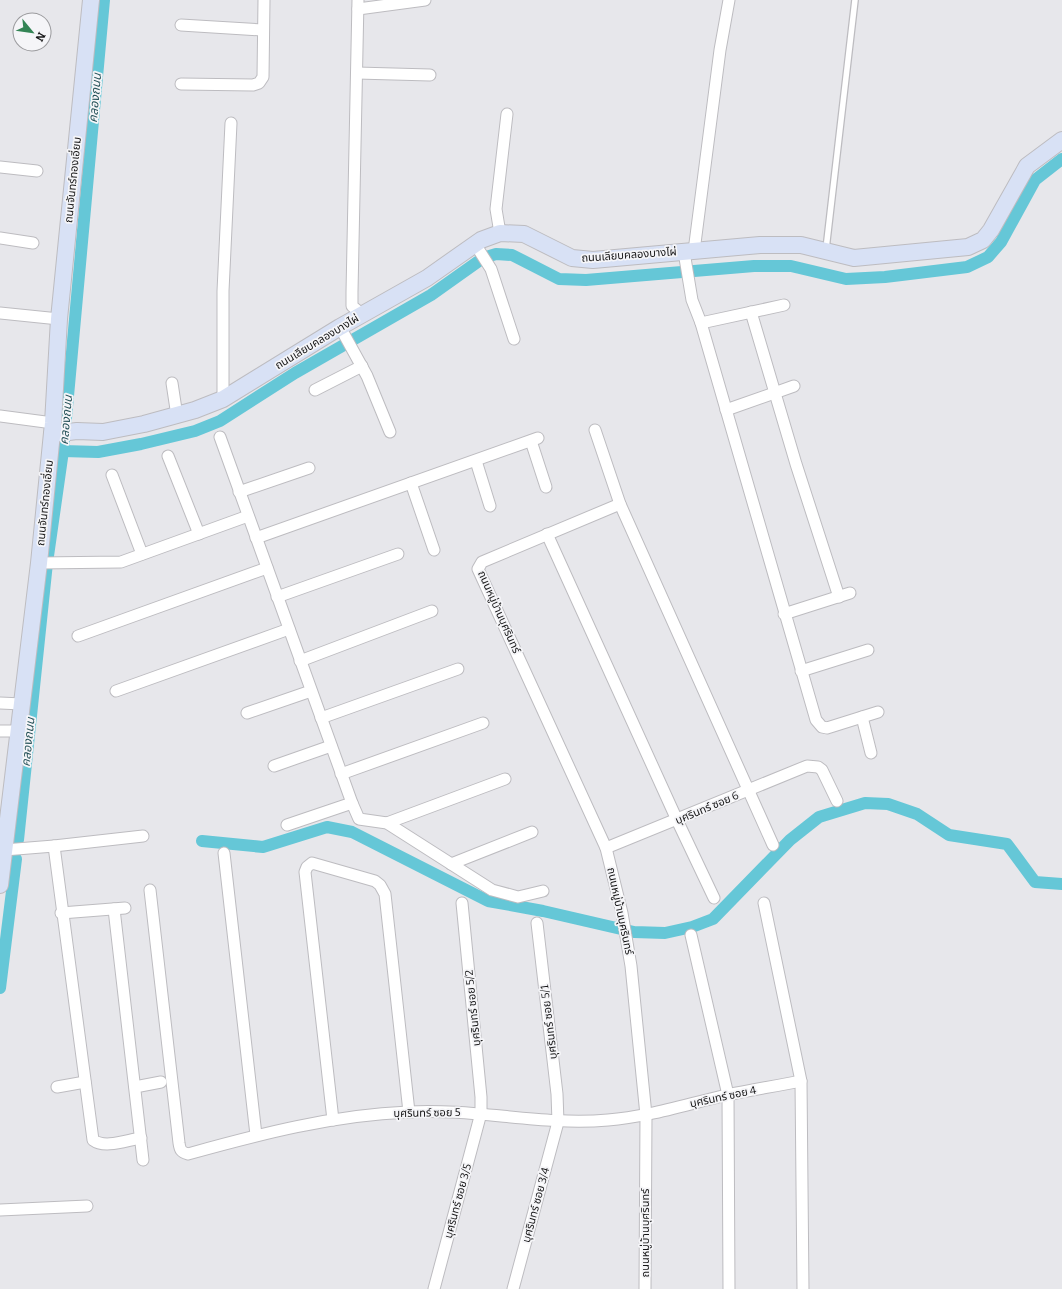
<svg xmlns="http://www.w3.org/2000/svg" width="1062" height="1289" font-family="Bitter,'Noto Sans Thai',serif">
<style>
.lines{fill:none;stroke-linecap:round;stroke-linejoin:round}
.canal{stroke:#65c7d7;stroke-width:12}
.lane-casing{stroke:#bdbcc0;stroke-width:8}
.street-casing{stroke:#bdbcc0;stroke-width:13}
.secondary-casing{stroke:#bdbcc0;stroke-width:18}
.lane{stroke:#fff;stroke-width:5.5}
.street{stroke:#fff;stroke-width:11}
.secondary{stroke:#d8e1f5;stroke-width:16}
.labels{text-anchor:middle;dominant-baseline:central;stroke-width:3.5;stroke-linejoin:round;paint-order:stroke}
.street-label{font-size:11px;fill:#151516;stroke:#f5f5f8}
.water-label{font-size:12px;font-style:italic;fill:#255158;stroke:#f5f5f8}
</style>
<rect width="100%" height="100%" fill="#e7e7eb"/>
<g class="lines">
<!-- canal -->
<g class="canal">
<polyline points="63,451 98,452 141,444 195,431 220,421 295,373 431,295 483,258 496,254 512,255 559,279 586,280 754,266 791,266 846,279 885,277 967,267 988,257 1001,242 1035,180 1062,159"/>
<polyline points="18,840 47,563 63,451 104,0"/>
<polyline points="202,841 263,847 327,827 352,832 488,901 543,911 634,932 665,933 692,927 713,919 790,840 819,817 865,803 888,804 917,814 949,835 1007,844 1035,882 1062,884"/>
<polyline points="0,988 16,859"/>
</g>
<!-- lane casing -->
<g class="lane-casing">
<polyline id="lane" points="826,249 855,0"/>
</g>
<!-- street casing -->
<g class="street-casing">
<g id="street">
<polyline points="358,0 352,292 352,306 363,315"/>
<polyline points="358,9 425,0"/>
<polyline points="181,25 262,30"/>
<polyline points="357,73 430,75"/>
<polyline points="181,84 253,85 259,83 263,77 264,0"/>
<polyline points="0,167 37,171"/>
<polyline points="500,233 496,209 507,114"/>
<polyline points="0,238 33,243"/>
<polyline points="475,244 491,269 514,339"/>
<polyline points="694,251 720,50 729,0"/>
<polyline points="684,252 692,300 701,323 816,720 822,727 827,728 878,712"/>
<polyline points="751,312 796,464 839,597"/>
<polyline points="0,313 59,319"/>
<polyline points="701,323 784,305"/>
<polyline points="340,327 367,376 390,432"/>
<polyline points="172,383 177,416"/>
<polyline points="315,390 362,366"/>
<polyline points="223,399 223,291 231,123"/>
<polyline points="726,410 794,386"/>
<polyline points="0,416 53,423"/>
<polyline points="595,430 620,504 773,845"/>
<polyline points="220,437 352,803 287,825"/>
<polyline points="531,441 546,487"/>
<polyline points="168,456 199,534"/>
<polyline points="476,461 490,506"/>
<polyline points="112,475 142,554"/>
<polyline points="411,483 434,550"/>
<polyline points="239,492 309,468"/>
<polyline points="620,504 482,562 478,569 606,848 622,913 631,966 646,1115 645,1289"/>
<polyline points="547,534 677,820 714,898"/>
<polyline points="256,538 538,438"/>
<polyline points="39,563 121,562 248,516"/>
<polyline points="277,597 398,554"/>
<polyline points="784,614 850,593"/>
<polyline points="78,636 267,568"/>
<polyline points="300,661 432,611"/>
<polyline points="801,671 868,650"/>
<polyline points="116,691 289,629"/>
<polyline points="0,703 22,704"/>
<polyline points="247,713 311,691"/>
<polyline points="862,717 871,753"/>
<polyline points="321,718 458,669"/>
<polyline points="0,731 18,731"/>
<polyline points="274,766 331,746"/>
<polyline points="341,774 483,723"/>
<polyline points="352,803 359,819 387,823 492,890 518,897 543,891"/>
<polyline points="387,823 505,779"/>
<polyline points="54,846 143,836"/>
<polyline points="606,848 807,766 818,767 822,770 837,801"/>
<path d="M4 850 54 846 93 1140C105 1149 127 1140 141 1138"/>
<polyline points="224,853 256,1135"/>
<polyline points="451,864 532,832"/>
<path d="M150 890 179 1143C180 1150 181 1152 188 1154 260 1134 333 1115 408 1112 475 1108 541 1126 608 1120 648 1117 687 1104 727 1095 751 1090 776 1086 801 1081"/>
<polyline points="764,903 801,1081 803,1289"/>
<polyline points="114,909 143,1160"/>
<polyline points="61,913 125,908"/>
<polyline points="691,935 728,1095 729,1289"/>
<polyline points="57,1087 85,1082"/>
<polyline points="135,1087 161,1082"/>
<polyline points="333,1120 305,872 307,867 312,863 375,881 380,885 385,894 409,1112"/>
<polyline points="0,1210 87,1206"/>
<polyline points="434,1289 481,1113 481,1097 462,903"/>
<polyline points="513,1289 558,1122 557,1094 537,923"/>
</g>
</g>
<!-- secondary casing -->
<g class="secondary-casing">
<g id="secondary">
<polyline points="52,434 77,431 103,432 144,424 195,410 223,399 340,327 427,278 481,240 500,233 524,234 572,258 593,260 760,245 801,245 854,258 968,247 983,240 991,230 1027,166 1062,140"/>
<polyline points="0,885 39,563 53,423 59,319 91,0"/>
</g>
</g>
<!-- lane -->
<use href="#lane" class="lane"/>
<!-- street -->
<use href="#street" class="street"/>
<!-- secondary -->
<use href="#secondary" class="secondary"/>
</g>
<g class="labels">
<!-- street labels -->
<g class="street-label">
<text transform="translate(73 180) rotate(-84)">ถนนจันทร์ทองเอี่ยม</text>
<text transform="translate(629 255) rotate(-4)">ถนนเลียบคลองบางไผ่</text>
<text transform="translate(317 342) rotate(-31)">ถนนเลียบคลองบางไผ่</text>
<text transform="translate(45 503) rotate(-84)">ถนนจันทร์ทองเอี่ยม</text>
<text transform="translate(499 612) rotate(66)">ถนนหมู่บ้านบุศรินทร์</text>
<text transform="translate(707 808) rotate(-23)">บุศรินทร์ ซอย 6</text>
<text transform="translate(620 911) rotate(78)">ถนนหมู่บ้านบุศรินทร์</text>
<text transform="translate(473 1008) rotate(-96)">บุศรินทร์ ซอย 5/2</text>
<text transform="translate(549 1022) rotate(-97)">บุศรินทร์ ซอย 5/1</text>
<text transform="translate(723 1097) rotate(-12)">บุศรินทร์ ซอย 4</text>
<text transform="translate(427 1113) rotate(-1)">บุศรินทร์ ซอย 5</text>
<text transform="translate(458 1201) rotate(-75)">บุศรินทร์ ซอย 3/5</text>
<text transform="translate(536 1205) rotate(-75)">บุศรินทร์ ซอย 3/4</text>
<text transform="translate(645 1233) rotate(-90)">ถนนหมู่บ้านบุศรินทร์</text>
</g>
<!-- water labels -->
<g class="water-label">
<text transform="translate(95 98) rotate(-85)">คลองถนน</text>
<text transform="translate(66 420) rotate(-85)">คลองถนน</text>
<text transform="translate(28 742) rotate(-84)">คลองถนน</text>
</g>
</g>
<!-- north arrow -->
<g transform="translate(32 32) rotate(119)"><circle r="19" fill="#f5f5f8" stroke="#9b9b9e"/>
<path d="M0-3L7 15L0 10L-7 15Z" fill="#338455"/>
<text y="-6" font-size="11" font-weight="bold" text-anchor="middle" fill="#151516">N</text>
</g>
</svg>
